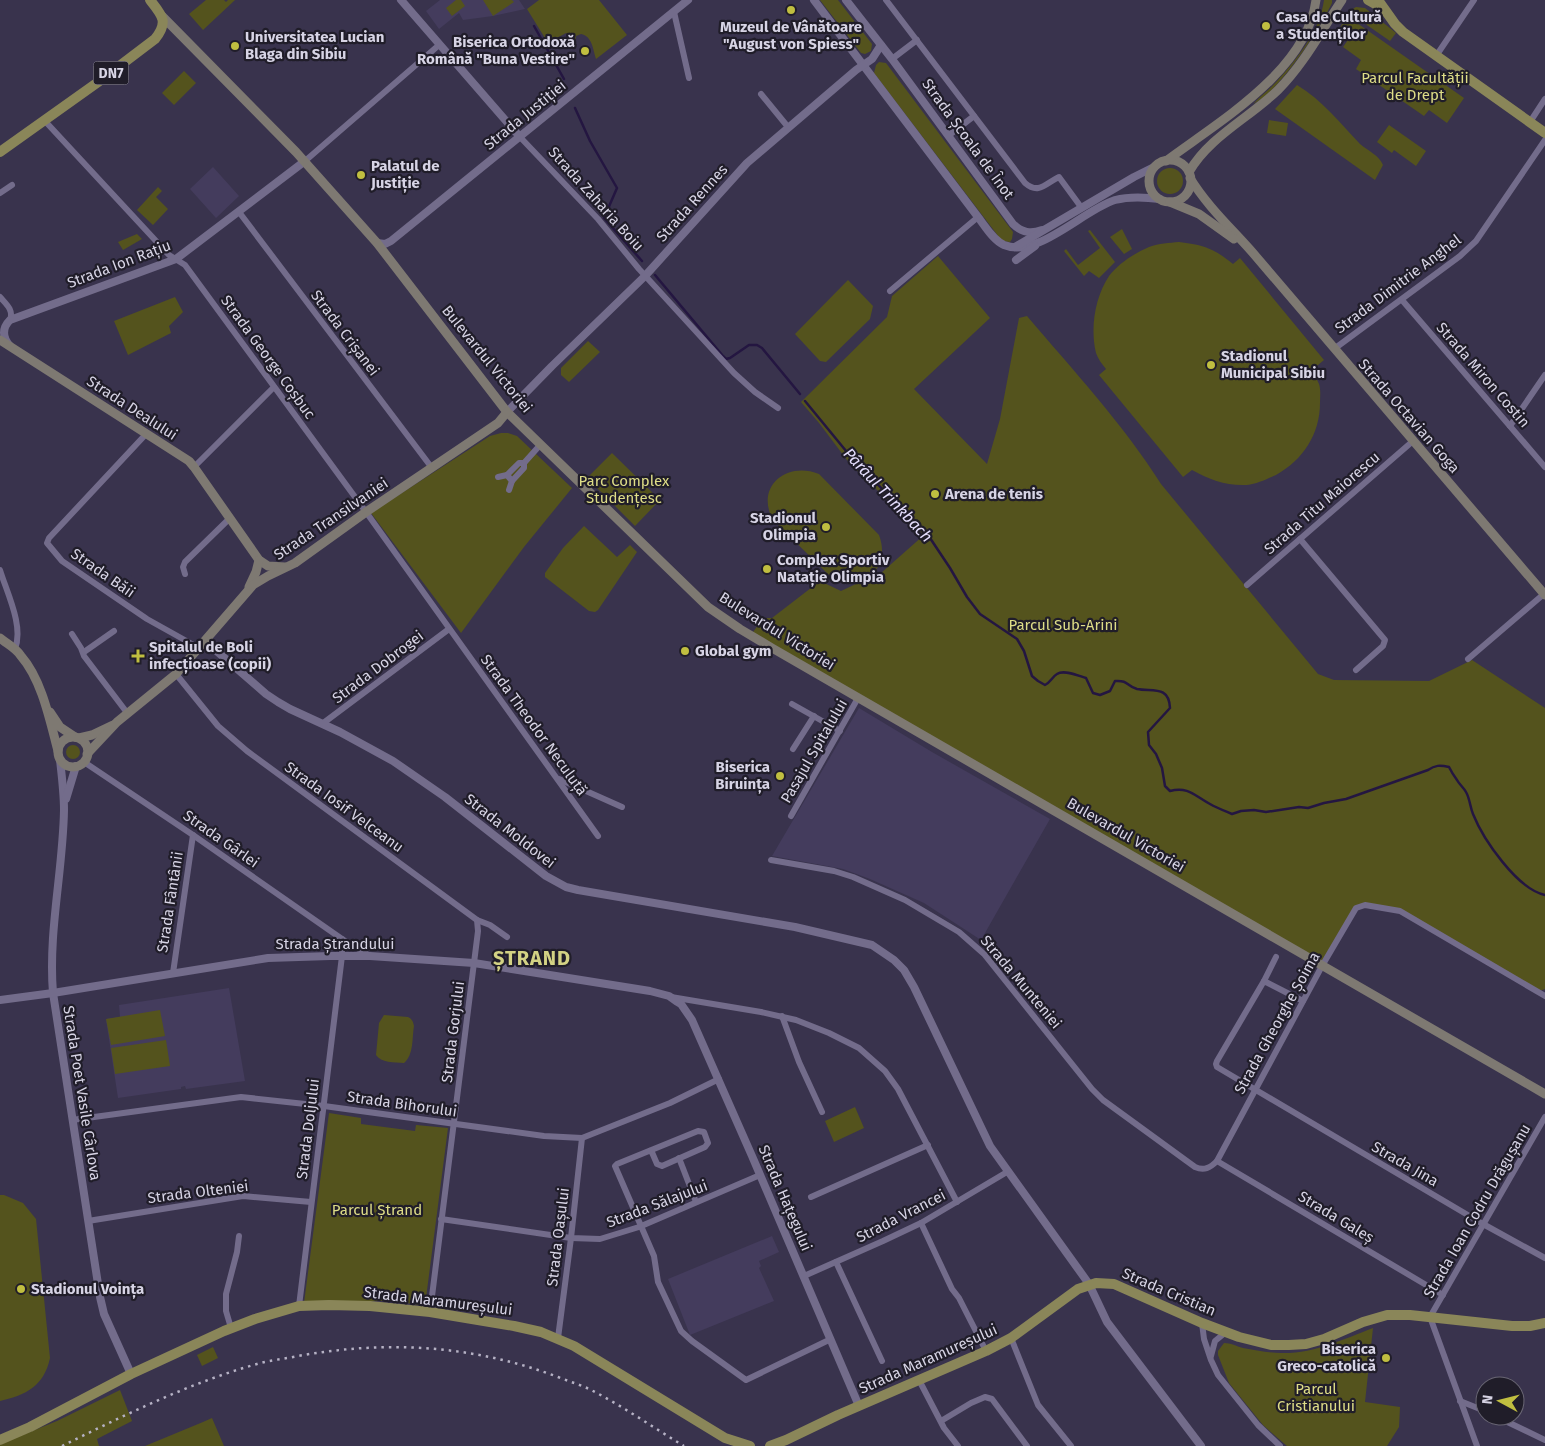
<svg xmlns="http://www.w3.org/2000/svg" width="1545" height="1446" font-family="'Fira Sans',sans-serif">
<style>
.built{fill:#443c5d}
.green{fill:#54531d}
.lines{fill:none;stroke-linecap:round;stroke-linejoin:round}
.stream{stroke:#241641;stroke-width:2.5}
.minor{stroke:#736c8b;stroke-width:6}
.tertiary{stroke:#736c8b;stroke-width:8}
.secondary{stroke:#7e7972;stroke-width:9}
.primary{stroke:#8a8659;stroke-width:10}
.rail{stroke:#b6b2c5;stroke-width:2.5;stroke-dasharray:2.5 5;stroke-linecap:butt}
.poi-dot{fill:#c0be40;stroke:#201d29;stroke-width:2}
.labels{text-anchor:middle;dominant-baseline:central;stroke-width:4.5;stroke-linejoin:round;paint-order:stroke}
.shield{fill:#201d29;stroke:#a09dad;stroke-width:1}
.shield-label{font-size:14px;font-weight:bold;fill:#d7d4e5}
.poi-label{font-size:15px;font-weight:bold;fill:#d7d4e5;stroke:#201d29;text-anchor:start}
.park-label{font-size:15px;fill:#dedd87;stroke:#201d29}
.street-label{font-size:15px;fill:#d7d4e5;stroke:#201d29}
.water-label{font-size:16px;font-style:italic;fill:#e5defd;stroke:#201d29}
.district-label{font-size:20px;font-weight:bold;letter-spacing:1px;fill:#d3d284;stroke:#201d29}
</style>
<rect width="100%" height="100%" fill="#39334d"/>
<!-- built -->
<g class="built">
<polygon points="440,0 519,0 525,9 493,16 463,20 459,13 439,29 426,11"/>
<polygon points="213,167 239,196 216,218 190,189"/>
<polygon points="859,708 932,752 1050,819 981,940 924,903 870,879 843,869 772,856"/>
<polygon points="229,988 245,1081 186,1089 185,1086 181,1087 181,1089 118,1098 106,1019 120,1017 119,1005"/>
<polygon points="772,1236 779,1252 759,1261 761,1266 759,1268 774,1301 690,1335 668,1279"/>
</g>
<!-- green -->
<g class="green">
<polygon points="206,0 224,0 226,2 228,0 235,0 203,30 189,14"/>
<polygon points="456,0 461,0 465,6 452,16 446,8"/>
<polygon points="483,0 512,0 514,2 493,16"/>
<path d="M539 0H599L627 35 596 59C593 49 592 36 581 34L576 36 575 43 566 33 548 43 527 9Z"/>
<polygon points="820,0 838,0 872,44 871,51 865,54 861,53"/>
<path d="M1324 0H1332V3C1319 30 1279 92 1253 104 1261 96 1271 88 1278 80 1298 58 1320 30 1324 0Z"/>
<polygon points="1356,7 1365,8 1396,33 1390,41 1348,12"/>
<polygon points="1347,16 1464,98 1447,123 1429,110 1424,116 1356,69 1361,60 1343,47 1350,37 1339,29"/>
<polygon points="879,62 886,63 1013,232 1012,239 1010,242 1002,241 874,73 876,65"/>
<polygon points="184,71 196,83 174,105 162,93"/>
<path d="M1297 85C1322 100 1340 123 1360 144 1368 151 1379 155 1383 165L1375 180 1275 109Z"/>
<polygon points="1269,120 1288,123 1286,136 1267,133"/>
<polygon points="1389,125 1426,151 1416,166 1394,150 1392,153 1377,142"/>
<circle cx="1170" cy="181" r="13"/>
<polygon points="158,187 162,191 156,197 168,209 153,225 137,210"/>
<polygon points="1122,229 1132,249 1124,254 1110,237"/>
<polygon points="1090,230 1115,262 1099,278 1089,271 1084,276 1064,251 1066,249 1078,265 1100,248 1088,231"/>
<polygon points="137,234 142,239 123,250 118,242"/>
<path d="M1179 242C1204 245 1213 248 1233 264L1240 258 1324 360 1312 370C1314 375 1317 379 1319 384 1321 390 1320 397 1320 403 1320 434 1303 460 1276 475 1267 479 1257 484 1247 485 1226 486 1210 480 1192 470L1183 477 1099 375 1106 369C1102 364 1098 359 1096 353 1090 328 1095 297 1109 276 1119 263 1135 253 1149 247 1159 243 1169 243 1179 242Z"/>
<path d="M938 256 990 318 914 389 987 464 1000 419 1019 318 1027 316C1072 369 1124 425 1161 484L1318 674 1334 680 1429 681 1472 660 1545 708V989L1537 992 1400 911 1366 905 1356 908 1322 966 751 635 763 618H772L820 581 841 591 858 583H846L833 579 773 520C755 487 786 461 819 474L879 535C885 551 882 566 870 577L881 573 924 535 850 464 819 423 801 402 887 317 892 296Z"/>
<polygon points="848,280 873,306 870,319 826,362 820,361 795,334"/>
<polygon points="175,297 183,312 169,326 171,333 128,355 114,321"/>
<polygon points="588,341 600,352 569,382 561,375 561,368"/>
<polygon points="501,433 508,433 517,436 572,488 524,547 461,633 371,513 490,436"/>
<polygon points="612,453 660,500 635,526 587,478"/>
<polygon points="584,526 617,557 630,545 637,552 598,610 595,612 589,611 545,577 545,573 563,548"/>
<circle cx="73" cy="752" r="7"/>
<polygon points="160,1010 165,1036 111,1045 106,1019"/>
<path d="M384 1015 408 1017C412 1019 413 1021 414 1026 412 1037 414 1055 404 1063 394 1062 381 1063 376 1055L379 1023Z"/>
<polygon points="166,1040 170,1066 115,1074 111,1048"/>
<polygon points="855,1107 864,1128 834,1142 825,1121"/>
<polygon points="329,1113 361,1118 361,1124 415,1131 416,1125 448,1128 425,1306 395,1301 335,1301 304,1303"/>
<path d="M0 1195H4L23 1203 36 1219 50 1358C44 1386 26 1395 0 1401Z"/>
<path d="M1373 1328 1365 1402 1400 1407 1399 1427 1387 1446H1287L1263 1425 1229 1383 1218 1355V1351L1224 1343C1231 1343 1236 1346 1243 1348 1255 1350 1269 1353 1281 1353 1313 1354 1344 1339 1373 1328Z"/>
<polygon points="213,1347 218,1358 202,1366 197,1355"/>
<polygon points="120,1390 132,1421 97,1439 99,1446 0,1446 0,1444 57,1421"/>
<polygon points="212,1418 224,1446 145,1446 203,1422"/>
</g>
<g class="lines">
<!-- stream -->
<g class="stream">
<polyline points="534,26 564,79"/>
<polyline points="575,108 590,141 617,188 604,218 642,261"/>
<polyline points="655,275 723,356 726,359 730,358 749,345 757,345 762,348 800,394"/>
<path d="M805 401 851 457 930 538 950 568 967 597 980 614 1017 639 1024 651 1032 676 1038 681 1045 685C1051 682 1052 677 1057 674 1064 669 1079 676 1086 678L1093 693 1100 695 1110 691 1115 681C1129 680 1126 686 1137 689 1152 692 1169 685 1170 708L1148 732 1149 745 1156 754 1162 768 1165 786 1170 791C1188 786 1195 796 1210 804 1217 808 1225 811 1232 814L1241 811 1254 810 1266 812 1299 807 1308 808 1324 803 1346 799 1428 770C1435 765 1440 765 1449 767 1451 771 1454 776 1457 780 1459 784 1464 788 1466 792 1470 799 1470 807 1473 814 1483 839 1517 889 1545 895"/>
</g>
<!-- minor -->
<g class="minor">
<path d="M886 0 1025 183C1039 195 1046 183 1059 177L1081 207"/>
<polyline points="674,12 689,78"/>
<polyline points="1436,56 1474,0"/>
<polyline points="892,59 917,40"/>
<polyline points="761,94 788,127"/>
<polyline points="44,120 169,255 185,265 366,512 598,836"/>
<polyline points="1530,122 1545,99"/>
<polyline points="948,136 974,116"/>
<polyline points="520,137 598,219 639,269 734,373 755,392 778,408"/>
<polyline points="305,161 439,45"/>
<polyline points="0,193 12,185"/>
<polyline points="239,212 432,468"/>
<polyline points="890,291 978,217"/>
<path d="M0 297C6 304 14 310 10 320"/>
<polyline points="1402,300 1545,467"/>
<polyline points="1334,349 1460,256 1476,241 1545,140"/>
<polyline points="1510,426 1545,375"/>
<polyline points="147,433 49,538 47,543 62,561 147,619 199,648"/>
<polyline points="194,467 274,387"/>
<polyline points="507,475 519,463 524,463 541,444"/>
<polyline points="498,477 507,475 512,481 509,490"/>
<polyline points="512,481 524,468 524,463"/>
<polyline points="1300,539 1385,640 1383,646 1356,670"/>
<path d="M0 570C7 593 24 626 15 649"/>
<polyline points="185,574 183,567 185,562 230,518"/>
<polyline points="1247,585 1413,441"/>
<polyline points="72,634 81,648 84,656 128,714"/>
<polyline points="84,652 114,631"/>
<polyline points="1468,659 1545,593"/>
<polyline points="176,674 218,726 247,751 477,920 478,931 430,1312"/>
<polyline points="792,704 840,731"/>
<polyline points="322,724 449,629"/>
<polyline points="793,749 814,716"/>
<polyline points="84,762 193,835 342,939 370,956"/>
<polyline points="559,779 622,807"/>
<polyline points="791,816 858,698"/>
<path d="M771 860 834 871 853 877 905 900 959 932 984 954 1092 1089 1103 1100 1195 1167C1204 1171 1210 1168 1217 1161L1322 966 1356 908 1365 905 1400 911 1545 996"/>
<polyline points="477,920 490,925 507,937"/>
<polyline points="173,973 193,835"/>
<polyline points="1264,981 1276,957"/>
<polyline points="671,997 761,1012 796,1020 829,1033 859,1048 885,1071 898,1089 957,1202"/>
<polyline points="1303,1001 1264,981 1217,1061 1216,1064 1217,1067 1483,1224 1545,1258"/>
<polyline points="782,1016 799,1062 822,1112"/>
<polyline points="72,1120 241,1097 324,1106 544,1136 582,1138 670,1103 719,1079"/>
<polyline points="651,1150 657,1164 662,1166 705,1147 708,1143 704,1132 698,1131 617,1164 615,1166 654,1256 658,1282 681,1331 692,1341 746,1380 831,1339"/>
<polyline points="679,1158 696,1202"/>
<polyline points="1217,1161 1443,1295"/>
<polyline points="811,1197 928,1145"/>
<polyline points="441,1219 571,1238 600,1239 639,1227 760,1175"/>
<polyline points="88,1221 243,1196 311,1202"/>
<polyline points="921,1223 952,1289 959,1298 986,1351"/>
<polyline points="836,1262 882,1361"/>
<polyline points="804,1276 883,1241 921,1223 1007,1172"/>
<polyline points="299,1306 342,956 342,939"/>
<polyline points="1202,1323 1204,1339 1211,1360 1218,1375 1258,1425 1280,1446"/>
<polyline points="231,1328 226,1311 226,1294 237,1252 239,1236"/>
<polyline points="558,1338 571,1238 582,1138"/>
<polyline points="1011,1338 1038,1405 1071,1446"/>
<polyline points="1211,1356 1215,1341 1226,1332"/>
<polyline points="919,1380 944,1428 958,1446"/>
<polyline points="1460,1401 1485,1411"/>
<polyline points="1495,1416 1545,1440"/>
<polyline points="941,1421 971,1403 985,1397 992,1399 1027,1446"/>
<polyline points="1477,1446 1430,1317 1545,1117"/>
</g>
<!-- tertiary -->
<g class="tertiary">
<polyline points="401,0 520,137"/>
<path d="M814 0 978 217C985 226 993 240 1004 245 1037 259 1083 210 1115 200 1130 196 1145 197 1160 199"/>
<path d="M846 0 892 59 1013 224C1022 233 1031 234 1042 230"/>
<polyline points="377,243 385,244 391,241 688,0"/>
<polyline points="1015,247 1134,177 1154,167"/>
<polyline points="1016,260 1035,246"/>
<path d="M10 346C2 337 2 328 10 320L176 259 305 161"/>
<polyline points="507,412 552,366 645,276 747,163 856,70 872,59 881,45"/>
<polyline points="205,641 266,694 278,702 290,709 340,732 393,761 445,797 546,876 566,887 578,890 795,927 872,945 894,960 904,970 914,987 990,1146 1089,1284 1107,1322 1201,1446"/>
<path d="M60 760C62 777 64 794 64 810 63 871 48 932 53 993L100 1297 104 1314 131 1374"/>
<polyline points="66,799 76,766"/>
<polyline points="0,1000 53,993 268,958 330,956 370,956 474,963 650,991 669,996 676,1001 681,1004 692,1020 752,1156 859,1406"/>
</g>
<!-- secondary -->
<g class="secondary">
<polyline points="162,16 296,152 377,243 507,412 708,607 740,629 772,648 1545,1094"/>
<circle cx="1170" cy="181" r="21"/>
<path d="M1166 161C1218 122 1307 71 1316 0"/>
<path d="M1189 172C1209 137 1249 118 1278 90 1304 64 1321 31 1342 0"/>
<path d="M1190 178C1207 206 1232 229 1253 253L1545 595"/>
<polyline points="1170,202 1199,214 1234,239"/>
<polyline points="0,340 189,461 194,467 259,560 268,566 285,567"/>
<polyline points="249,587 256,572 259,560"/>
<path d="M0 638C7 644 16 648 21 656 42 680 50 721 58 751"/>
<polyline points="50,712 60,727 75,737"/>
<circle cx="73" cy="752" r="15"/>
<polyline points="79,738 92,735 113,725"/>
<polyline points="87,754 117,722 176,674 253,585 268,576 295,563 366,512 498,423 507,412"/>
</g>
<!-- primary -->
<g class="primary">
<polyline points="1368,0 1382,8"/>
<polyline points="1378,0 1395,24 1403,32 1545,133"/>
<path d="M0 152 101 80 155 39C169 22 162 15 150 0"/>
<polyline points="0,1440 30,1427 131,1374 224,1331 255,1319 299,1306 329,1305 370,1306 430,1312 514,1326 541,1332 574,1346 725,1438 750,1446"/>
<polyline points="770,1446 786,1440 838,1415 986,1351 1011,1338 1078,1289 1096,1283 1114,1284 1202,1323 1239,1337 1271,1345 1289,1345 1306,1344 1324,1339 1363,1322 1387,1315 1410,1315 1512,1326 1530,1326 1545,1323"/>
</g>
<!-- rail -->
<path class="rail" d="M62 1446C125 1415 189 1383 257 1364 270 1360 284 1359 298 1356 387 1340 473 1345 558 1377 570 1382 582 1385 593 1391 624 1407 654 1428 684 1446"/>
</g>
<!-- markers -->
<g class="poi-dot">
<circle cx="791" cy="10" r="5"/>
<circle cx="1266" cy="26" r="5"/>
<circle cx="235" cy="46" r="5"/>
<circle cx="585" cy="51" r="5"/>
<circle cx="361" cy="175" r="5"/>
<circle cx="1211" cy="365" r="5"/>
<circle cx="935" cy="494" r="5"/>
<circle cx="826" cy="527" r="5"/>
<circle cx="767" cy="569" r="5"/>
<circle cx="685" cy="651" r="5"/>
<path d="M135.5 648.5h5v5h5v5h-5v5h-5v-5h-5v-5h5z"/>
<circle cx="780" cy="776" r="5"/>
<circle cx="21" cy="1289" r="5"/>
<circle cx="1386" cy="1358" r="5"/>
</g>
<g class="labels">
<!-- shield labels -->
<rect class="shield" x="93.5" y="61.5" width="35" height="23" rx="4"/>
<g class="shield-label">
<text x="111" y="73">DN7</text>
</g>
<!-- poi labels -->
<g class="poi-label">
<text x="1276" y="17">Casa de Cultură<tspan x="1276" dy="17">a Studenților</tspan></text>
<text x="791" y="27" text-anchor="middle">Muzeul de Vânătoare<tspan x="791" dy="17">"August von Spiess"</tspan></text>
<text x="245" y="37">Universitatea Lucian<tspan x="245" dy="17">Blaga din Sibiu</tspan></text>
<text x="575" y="42" text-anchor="end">Biserica Ortodoxă<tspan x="575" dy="17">Română "Buna Vestire"</tspan></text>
<text x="371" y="166">Palatul de<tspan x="371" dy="17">Justiție</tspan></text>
<text x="1221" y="356">Stadionul<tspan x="1221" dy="17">Municipal Sibiu</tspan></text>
<text x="945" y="494">Arena de tenis</text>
<text x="816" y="518" text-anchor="end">Stadionul<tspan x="816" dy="17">Olimpia</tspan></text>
<text x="777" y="560">Complex Sportiv<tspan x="777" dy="17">Natație Olimpia</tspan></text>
<text x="149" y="647">Spitalul de Boli<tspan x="149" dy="17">infecțioase (copii)</tspan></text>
<text x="695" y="651">Global gym</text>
<text x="770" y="767" text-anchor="end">Biserica<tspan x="770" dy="17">Biruința</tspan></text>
<text x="31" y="1289">Stadionul Voința</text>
<text x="1376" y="1349" text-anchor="end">Biserica<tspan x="1376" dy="17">Greco-catolică</tspan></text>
</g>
<!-- park labels -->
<g class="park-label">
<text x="1415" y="78">Parcul Facultății<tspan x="1415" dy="17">de Drept</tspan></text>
<text x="624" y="481">Parc Complex<tspan x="624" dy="17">Studențesc</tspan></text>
<text x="1063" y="625">Parcul Sub-Arini</text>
<text x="377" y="1210">Parcul Ștrand</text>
<text x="1316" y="1389">Parcul<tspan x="1316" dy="17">Cristianului</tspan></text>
</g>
<!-- street labels -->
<g class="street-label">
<text transform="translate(525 115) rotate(-39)">Strada Justiției</text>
<text transform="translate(968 139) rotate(54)">Strada Școala de Înot</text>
<text transform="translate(596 199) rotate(48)">Strada Zaharia Boiu</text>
<text transform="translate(692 203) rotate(-48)">Strada Rennes</text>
<text transform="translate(119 264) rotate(-21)">Strada Ion Rațiu</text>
<text transform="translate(1398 284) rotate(-37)">Strada Dimitrie Anghel</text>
<text transform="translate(345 333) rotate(53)">Strada Crișanei</text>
<text transform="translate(268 357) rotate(54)">Strada George Coșbuc</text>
<text transform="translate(487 359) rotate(51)">Bulevardul Victoriei</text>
<text transform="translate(1483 375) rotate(49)">Strada Miron Costin</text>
<text transform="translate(132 408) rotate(33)">Strada Dealului</text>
<text transform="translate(1409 416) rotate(49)">Strada Octavian Goga</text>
<text transform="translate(1322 503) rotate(-41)">Strada Titu Maiorescu</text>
<text transform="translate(331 519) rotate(-34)">Strada Transilvaniei</text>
<text transform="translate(103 573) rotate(35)">Strada Băii</text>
<text transform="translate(777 631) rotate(32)">Bulevardul Victoriei</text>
<text transform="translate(378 667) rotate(-37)">Strada Dobrogei</text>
<text transform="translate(534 725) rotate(54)">Strada Theodor Neculuță</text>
<text transform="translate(814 751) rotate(-60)">Pasajul Spitalului</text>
<text transform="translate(344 807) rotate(36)">Strada Iosif Velceanu</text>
<text transform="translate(510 831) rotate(38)">Strada Moldovei</text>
<text transform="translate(1126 835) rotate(30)">Bulevardul Victoriei</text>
<text transform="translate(221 839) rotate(35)">Strada Gârlei</text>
<text transform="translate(170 902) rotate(-81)">Strada Fântânii</text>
<text x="335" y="944">Strada Ștrandului</text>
<text transform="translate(1021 982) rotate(50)">Strada Munteniei</text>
<text transform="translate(1277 1023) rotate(-61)">Strada Gheorghe Șoima</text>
<text transform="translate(453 1032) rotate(-83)">Strada Gorjului</text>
<text transform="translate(82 1093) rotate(81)">Strada Poet Vasile Cârlova</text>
<text transform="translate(402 1104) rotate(8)">Strada Bihorului</text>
<text transform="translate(308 1129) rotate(-83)">Strada Doljului</text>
<text transform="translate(1405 1164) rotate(30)">Strada Jina</text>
<text transform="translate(198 1192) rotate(-7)">Strada Olteniei</text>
<text transform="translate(785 1198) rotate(67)">Strada Hațegului</text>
<text transform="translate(657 1204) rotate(-21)">Strada Sălajului</text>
<text transform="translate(1477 1211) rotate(-60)">Strada Ioan Codru Drăgușanu</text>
<text transform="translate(901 1216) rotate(-27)">Strada Vrancei</text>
<text transform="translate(1336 1217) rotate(31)">Strada Galeș</text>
<text transform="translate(558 1237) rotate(-83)">Strada Oașului</text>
<text transform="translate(1169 1292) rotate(23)">Strada Cristian</text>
<text transform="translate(438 1301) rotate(7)">Strada Maramureșului</text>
<text transform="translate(928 1359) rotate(-24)">Strada Maramureșului</text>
</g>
<!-- water labels -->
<g class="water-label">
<text transform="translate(888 495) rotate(47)">Pârâul Trinkbach</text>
</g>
<!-- district labels -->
<g class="district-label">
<text x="532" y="958">ȘTRAND</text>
</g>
</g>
<!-- north arrow -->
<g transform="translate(1500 1401) rotate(277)"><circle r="24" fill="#201d29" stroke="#696674"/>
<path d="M0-4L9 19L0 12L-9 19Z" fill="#c0be40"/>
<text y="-8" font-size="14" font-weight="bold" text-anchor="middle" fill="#d7d4e5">N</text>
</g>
</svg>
